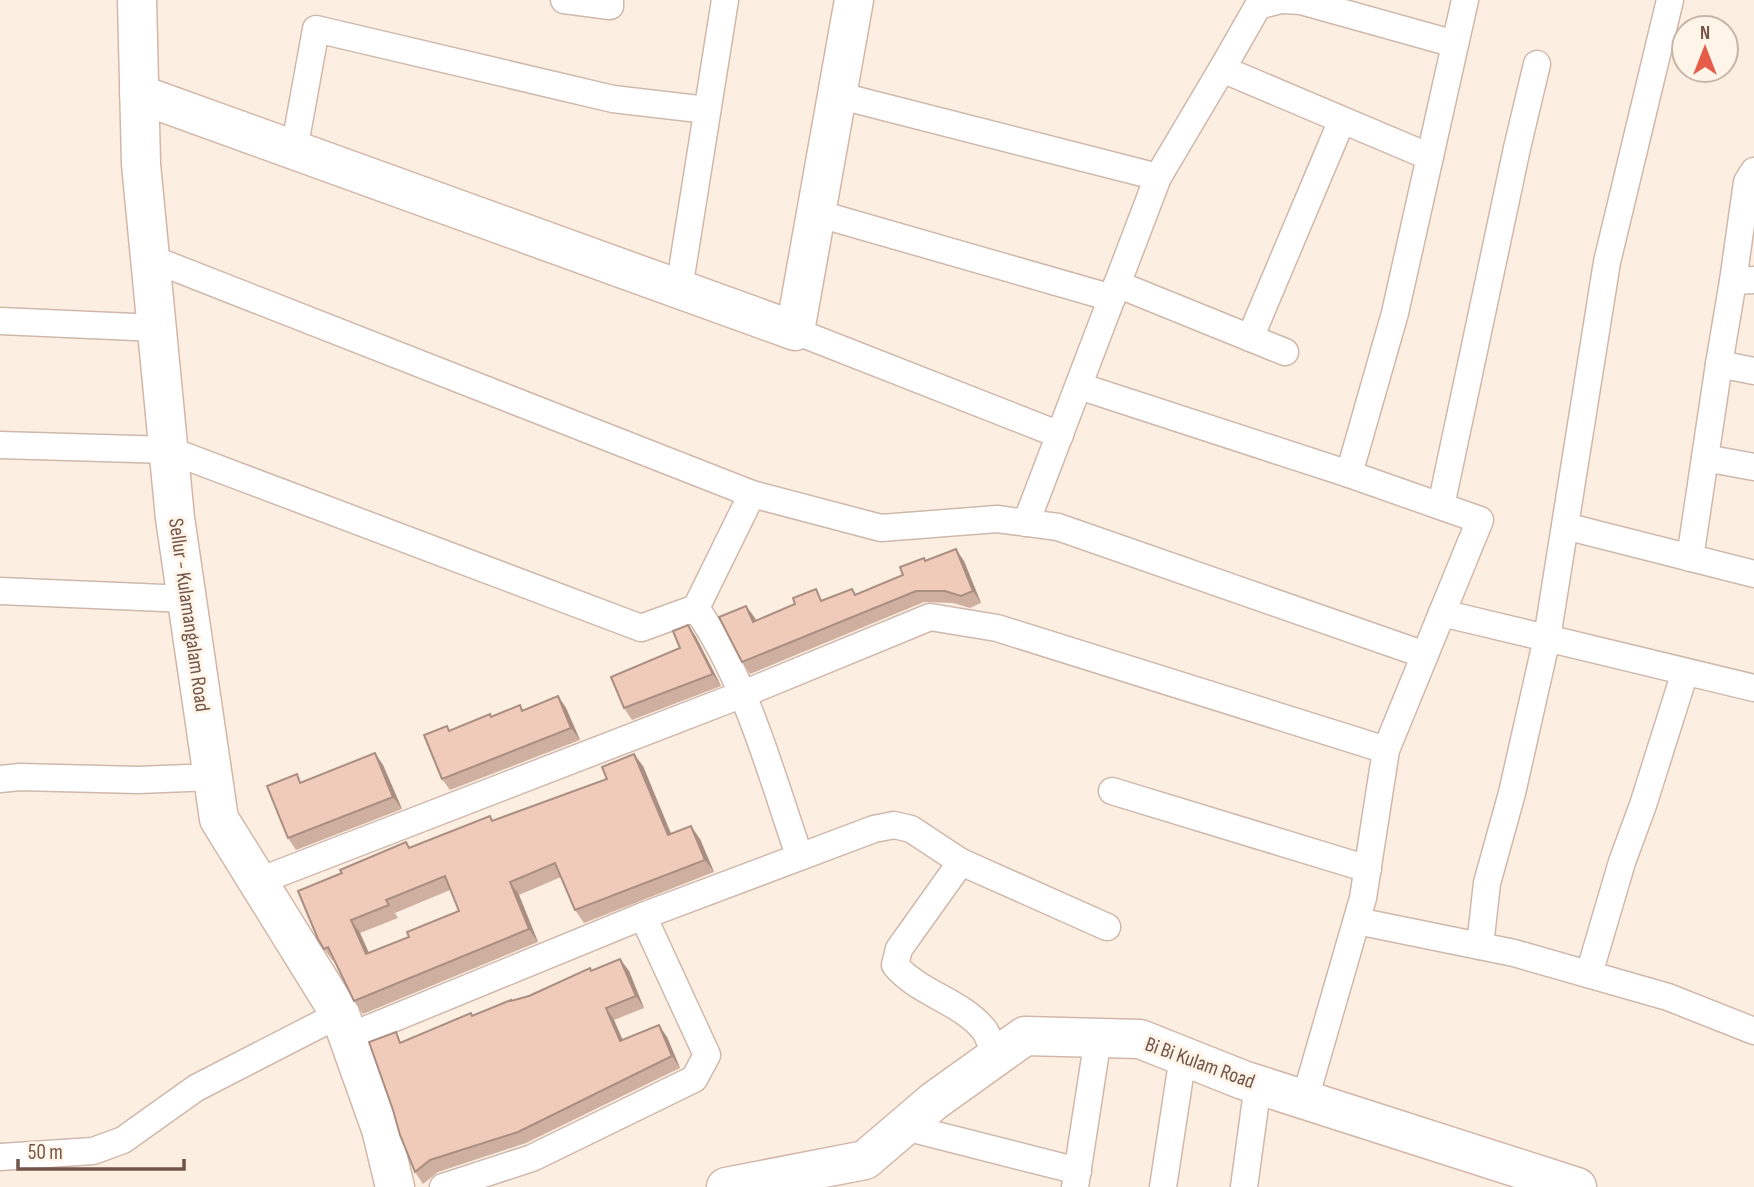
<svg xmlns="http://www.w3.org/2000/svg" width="1754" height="1187" font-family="'Sofia Sans Condensed',sans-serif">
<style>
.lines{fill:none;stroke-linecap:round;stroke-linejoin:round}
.street-casing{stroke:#cfb8ac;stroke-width:29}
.secondary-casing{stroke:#d2b7a9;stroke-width:41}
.street{stroke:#fff;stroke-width:26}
.secondary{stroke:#fff;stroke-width:38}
.wall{fill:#cfafa0;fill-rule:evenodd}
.shaded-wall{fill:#a98e82}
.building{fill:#f1cbba;stroke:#a98e82;stroke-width:2;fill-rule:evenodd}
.labels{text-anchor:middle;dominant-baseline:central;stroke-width:6;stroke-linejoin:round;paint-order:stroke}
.street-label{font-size:21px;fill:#735449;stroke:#fff4e8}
</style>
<rect width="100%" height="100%" fill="#fcefe2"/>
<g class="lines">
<!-- street casing -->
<g class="street-casing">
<g id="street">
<polyline points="564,0 610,6 610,0"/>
<polyline points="1281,0 1258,6 1222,69 1430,157"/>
<polyline points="1284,0 1301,1 1455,44"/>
<polyline points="837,95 1158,177 1026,523"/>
<polyline points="294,150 316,29 613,99 707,110"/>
<polyline points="1158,177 1222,69"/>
<polyline points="816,213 1112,298"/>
<polyline points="150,258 752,494 881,528 997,519 1058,527 1425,655"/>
<polyline points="1733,281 1747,182 1754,171"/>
<polyline points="1117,284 1285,352"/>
<polyline points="679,289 725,0"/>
<polyline points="0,321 157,328"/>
<polyline points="795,331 1060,435"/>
<polyline points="1250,338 1342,120"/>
<polyline points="1719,364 1733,281 1754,280"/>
<polyline points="1079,386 1349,474 1395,313 1465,0"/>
<polyline points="0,445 169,450 641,628 696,608 752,494"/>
<polyline points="1705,458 1754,467"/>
<polyline points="1349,474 1480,520 1442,613"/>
<polyline points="1441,506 1517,148 1537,64"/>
<polyline points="1565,526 1754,574"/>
<polyline points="1690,558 1719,364 1754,371"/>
<polyline points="0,591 187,599"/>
<path d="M696 608C747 682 770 771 799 855"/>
<polyline points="1386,750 1442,613 1754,688"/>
<polyline points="0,779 20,777 138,780 213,777"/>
<polyline points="1112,791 1368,869"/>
<polyline points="961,862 1107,927"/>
<polyline points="259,881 743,694 930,617 997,628 1386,750 1363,898 1305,1099"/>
<polyline points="1357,921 1514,953 1668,997 1754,1031"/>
<polyline points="1480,946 1487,883 1512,793 1547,638 1607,262 1670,0"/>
<polyline points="1589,974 1622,862 1643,805 1685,672"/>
<path d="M348 1037 643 916 874 829 894 825 911 829 961 862 899 949 895 965C919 994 962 1001 985 1031 990 1039 992 1049 996 1057"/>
<polyline points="905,1127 1078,1171"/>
<polyline points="0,1157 93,1151 123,1140 196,1088 340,1014"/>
<polyline points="443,1187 532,1158 694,1079 707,1055 643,916"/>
<polyline points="1075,1187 1098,1038"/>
<polyline points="1163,1187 1183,1056"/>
<polyline points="1244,1187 1258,1084"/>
</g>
</g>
<!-- secondary casing -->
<g class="secondary-casing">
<g id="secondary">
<polyline points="137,0 141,164 175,518 219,819 340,1014 381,1129 395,1187"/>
<polyline points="139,94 795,331 854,0"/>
<polyline points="726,1187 865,1160 934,1101 1025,1036 1140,1039 1243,1080 1577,1187"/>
</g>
</g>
<!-- street -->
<use href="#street" class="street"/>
<!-- secondary -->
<use href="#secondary" class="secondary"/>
</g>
<!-- wall -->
<g class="wall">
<polygon points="924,558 926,561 964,561 981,603 970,608 953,603 924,602 750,674 742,662 746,606 756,620 824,600 856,594 903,575"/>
<polygon points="688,625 696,637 721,686 632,720 624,708 680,648"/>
<polygon points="558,696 566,708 580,740 450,790 442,779 492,717 520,705 523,710"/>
<polygon points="383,765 402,809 296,850 288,838"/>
<path d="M643 766 671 834 700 839 714 872 584 923 575 910 561 877 519 895 538 942 363 1014 354 1001 334 961H333L324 949 410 848 493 821ZM450 890 459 911 409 937 369 953 360 933 398 918 395 913Z"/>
<polygon points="620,959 629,971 644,1008 614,1020 623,1040 667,1037 680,1068 526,1143 438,1172 423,1184 415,1172 403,1042 512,1001 529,996"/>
</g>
<!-- shaded-wall -->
<g class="shaded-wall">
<polygon points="956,549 964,561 981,603 973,591"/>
<polygon points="746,606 755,618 761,633 753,622"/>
<polygon points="688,625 696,637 721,686 713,674"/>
<polygon points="558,696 566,708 580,740 571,728"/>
<polygon points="375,753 383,765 402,809 393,797"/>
<polygon points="634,754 643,766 677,848 668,835"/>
<polygon points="691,826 700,839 714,872 705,860"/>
<polygon points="510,882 519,895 538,942 529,929"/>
<polygon points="351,920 360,933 375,967 366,954"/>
<polygon points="620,959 629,971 644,1008 636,996"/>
<polygon points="606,1008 614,1020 628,1053 620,1041"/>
<polygon points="659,1025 667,1037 680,1068 672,1056"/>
</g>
<!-- building -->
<g class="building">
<polygon points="956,549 973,591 961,596 945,591 916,591 742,662 719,617 746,606 753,622 795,604 793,598 816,589 821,601 852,589 855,595 903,575 900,567 924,558 925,561"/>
<polygon points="688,625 713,674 624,708 611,677 680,648 673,631"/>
<polygon points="558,696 571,728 442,779 424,735 447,726 449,731 490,714 491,717 520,705 522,711"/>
<polygon points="375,753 393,797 288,838 267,786 297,774 300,783"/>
<path d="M634 754 668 835 691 826 705 860 575 910 555 863 510 882 529 929 354 1001 328 947 324 949 318 939 298 891 342 873 340 870 406 842 409 848 490 816 492 821 607 779 602 767ZM445 876 459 911 407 932 409 937 366 954 351 920 389 905 386 900Z"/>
<polygon points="620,959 636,996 606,1008 620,1041 659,1025 672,1056 518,1132 430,1160 415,1172 400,1135 393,1110 369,1042 396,1032 400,1043 471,1013 472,1016 511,1000 511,1001 529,996 590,968 591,971"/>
</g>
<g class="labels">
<!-- street labels -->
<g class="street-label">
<text transform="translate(189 615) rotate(82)">Sellur - Kulamangalam Road</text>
<text transform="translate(1200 1063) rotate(20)">Bi Bi Kulam Road</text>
</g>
</g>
<!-- north arrow -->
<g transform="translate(1705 49)"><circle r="33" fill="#fff4e8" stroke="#c7b4a8" stroke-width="2"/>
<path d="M0-5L12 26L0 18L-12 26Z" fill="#e55c48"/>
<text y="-10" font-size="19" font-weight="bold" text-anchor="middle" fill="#735449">N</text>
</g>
<!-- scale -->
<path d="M18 1159v10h166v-10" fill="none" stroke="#735449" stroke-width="3.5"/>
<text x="28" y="1159" font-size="21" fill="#735449" stroke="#fff4e8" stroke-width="5" paint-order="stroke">50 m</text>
</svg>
